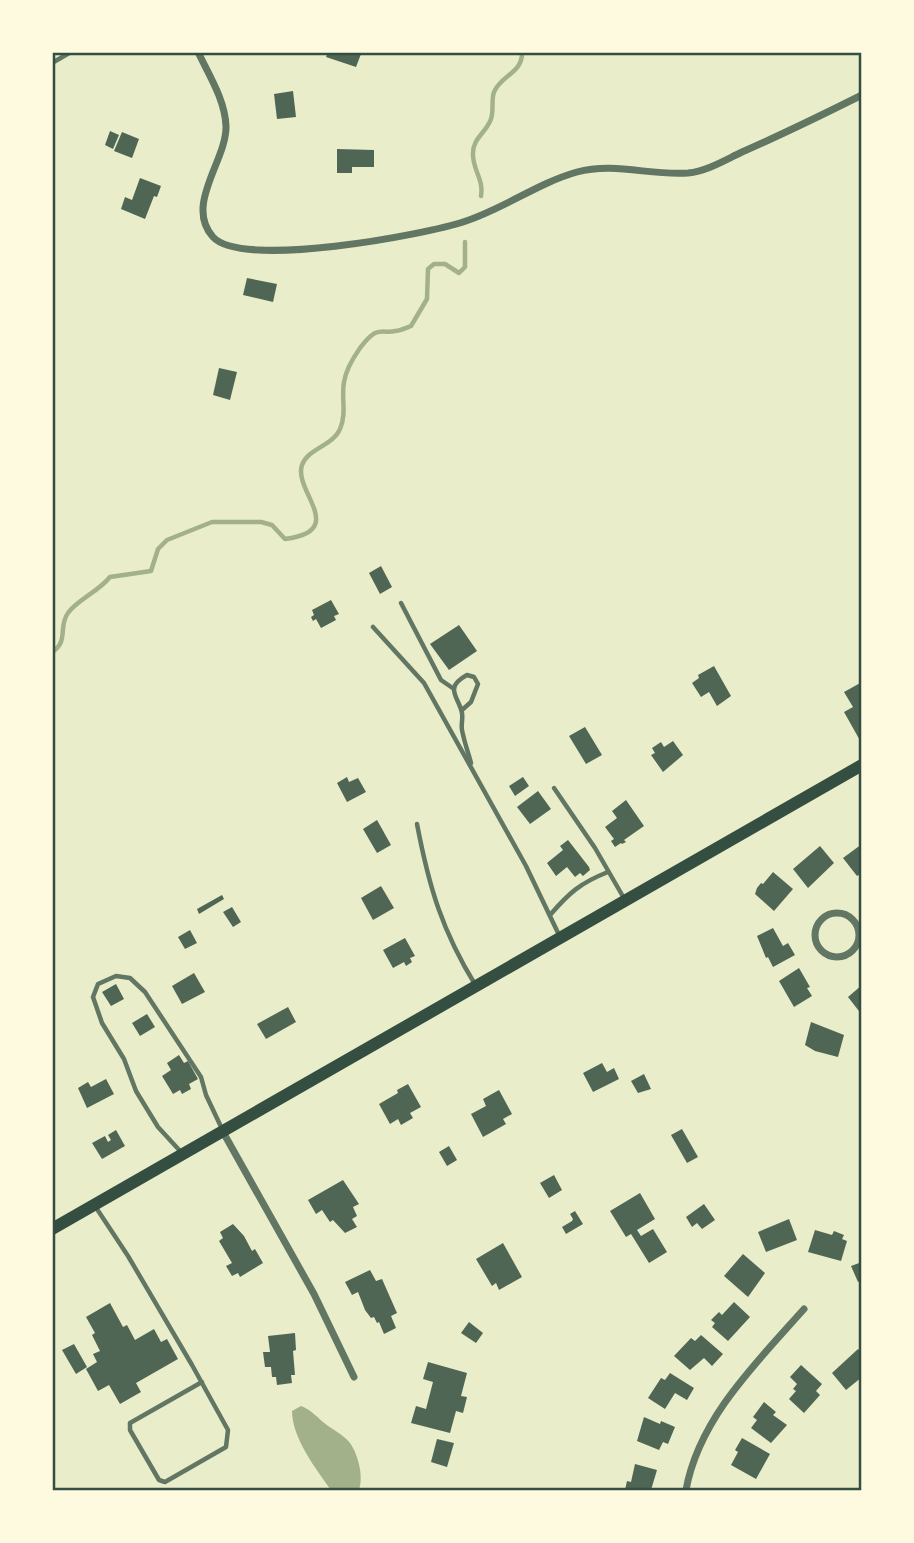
<svg xmlns="http://www.w3.org/2000/svg" width="914" height="1543" font-family="Rubik,sans-serif">
<style>
.water{fill:#a3b18a}
.lines{fill:none;stroke-linecap:round;stroke-linejoin:round}
.stream{stroke:#a3b18a;stroke-width:4.5}
.building{fill:#4f6655}
.service{stroke:#617663;stroke-width:4.5}
.minor{stroke:#617663;stroke-width:7}
.secondary{stroke:#344e41;stroke-width:12}
.neatline{fill:none;stroke:#344e41;stroke-width:2.5}
</style>
<rect width="100%" height="100%" fill="#e9edc9"/>
<!-- water -->
<path class="water" d="M301 1406C311 1410 315 1415 323 1422 331 1429 343 1434 350 1443 358 1454 364 1477 359 1490H331C316 1469 292 1438 292 1411Z"/>
<g class="lines">
<!-- stream -->
<g class="stream">
<path d="M481 196C484 179 472 169 473 153 473 138 486 133 491 119 494 111 491 100 494 92 501 75 523 73 522 52"/>
<path d="M52 652C69 642 58 626 68 613 77 600 98 592 110 577L151 571 158 549 167 540 212 522H261L272 525 285 539C349 531 293 491 302 465 308 448 333 446 340 429 347 413 341 398 344 382 346 369 353 358 360 348 364 343 369 336 375 333 382 330 388 333 395 331 400 331 406 328 411 326L427 299 428 269 434 264H445L459 273 465 267V242"/>
</g>
</g>
<!-- building -->
<g class="building">
<polygon points="328,52 357,52 361,54 356,67 326,57"/>
<polygon points="293,91 296,117 277,119 274,94"/>
<polygon points="110,131 119,135 113,149 105,145"/>
<polygon points="122,132 139,139 132,158 114,151"/>
<polygon points="337,149 374,150 374,167 352,167 352,173 337,173"/>
<polygon points="140,178 161,186 157,197 154,196 145,219 121,209 125,197 132,200"/>
<polygon points="247,278 277,284 273,302 243,295"/>
<polygon points="219,368 237,372 230,400 213,395"/>
<polygon points="381,566 392,587 380,594 369,573"/>
<polygon points="331,600 339,614 334,616 336,620 321,628 316,619 313,621 311,617 314,615 312,610"/>
<polygon points="459,625 477,651 449,670 430,644"/>
<polygon points="714,666 731,696 717,706 709,692 701,697 692,683 699,678 698,675"/>
<polygon points="862,682 862,744 844,712 853,707 844,692"/>
<polygon points="585,727 602,755 586,764 569,736"/>
<polygon points="673,741 683,755 663,772 651,755 655,753 652,748 661,742 664,747"/>
<polygon points="347,777 349,782 358,778 366,792 347,802 337,783"/>
<polygon points="523,777 529,786 515,796 509,786"/>
<polygon points="538,791 551,809 530,824 517,807"/>
<polygon points="626,800 644,826 624,840 626,842 622,844 621,843 615,847 611,841 614,839 605,827 617,818 612,811"/>
<polygon points="377,820 391,845 377,853 363,829"/>
<polygon points="568,840 589,867 590,870 583,876 580,873 575,877 567,867 556,876 547,863 563,850 560,846"/>
<polygon points="862,844 862,873 857,876 843,858"/>
<polygon points="820,846 834,863 808,888 793,869"/>
<polygon points="773,872 793,889 774,911 755,894 757,888 761,883 763,884"/>
<polygon points="381,886 394,908 373,920 361,898"/>
<polygon points="222,895 224,899 199,914 197,909"/>
<polygon points="232,907 241,922 233,927 223,912"/>
<polygon points="773,928 783,946 788,943 795,955 773,967 768,957 766,958 757,936"/>
<polygon points="190,930 197,943 185,949 178,937"/>
<polygon points="405,938 415,956 410,958 412,962 406,966 404,962 393,968 383,950"/>
<polygon points="799,968 810,987 807,988 812,996 794,1007 779,981"/>
<polygon points="194,973 205,992 182,1004 172,986"/>
<polygon points="116,984 124,999 111,1006 102,992"/>
<polygon points="862,985 862,1015 848,997"/>
<polygon points="288,1007 296,1022 266,1039 257,1024"/>
<polygon points="147,1014 155,1027 140,1036 132,1023"/>
<polygon points="811,1022 844,1035 838,1057 815,1051 805,1045"/>
<polygon points="179,1055 184,1063 188,1061 198,1079 189,1084 191,1089 182,1094 180,1090 173,1094 162,1076 171,1070 167,1063"/>
<polygon points="602,1063 607,1072 614,1068 619,1079 593,1092 583,1073"/>
<polygon points="644,1074 651,1089 638,1093 631,1081"/>
<polygon points="106,1079 114,1094 87,1108 78,1088 88,1082 91,1087"/>
<polygon points="408,1084 421,1107 410,1113 413,1118 401,1125 398,1119 390,1124 379,1104 398,1093 397,1090"/>
<polygon points="499,1090 512,1114 503,1119 506,1124 483,1137 471,1114 486,1106 483,1099"/>
<polygon points="682,1129 698,1157 687,1163 671,1135"/>
<polygon points="116,1130 125,1146 102,1159 92,1143 105,1136 108,1142 111,1140 108,1135"/>
<polygon points="449,1146 457,1160 447,1166 439,1152"/>
<polygon points="554,1175 562,1190 549,1198 540,1183"/>
<polygon points="343,1180 359,1204 353,1207 357,1216 352,1219 357,1227 345,1233 333,1220 330,1222 322,1210 316,1214 308,1200"/>
<polygon points="640,1193 655,1219 637,1230 641,1236 653,1229 667,1252 649,1263 631,1234 626,1237 610,1211"/>
<polygon points="704,1204 715,1220 702,1229 697,1223 692,1227 686,1217"/>
<polygon points="575,1211 583,1224 566,1234 562,1227 572,1221 573,1219 570,1214"/>
<polygon points="789,1219 797,1240 766,1252 758,1232"/>
<polygon points="233,1224 244,1236 252,1251 255,1249 263,1263 240,1277 238,1273 232,1276 226,1266 232,1263 219,1241 223,1238 220,1232"/>
<polygon points="815,1230 832,1235 834,1231 844,1235 842,1239 847,1241 841,1261 808,1252"/>
<polygon points="503,1243 522,1277 499,1290 496,1283 492,1286 476,1259"/>
<polygon points="743,1254 765,1273 748,1297 724,1276"/>
<polygon points="862,1262 862,1281 858,1282 851,1266"/>
<polygon points="370,1270 376,1281 382,1279 397,1313 391,1316 396,1328 384,1334 379,1322 377,1323 374,1317 371,1318 365,1310 358,1292 352,1295 345,1282"/>
<polygon points="734,1302 750,1317 728,1341 712,1327 715,1323 711,1320 719,1312 722,1315"/>
<polygon points="110,1303 123,1327 127,1325 135,1340 154,1329 161,1342 167,1339 178,1359 136,1383 141,1392 120,1404 109,1385 98,1391 86,1369 97,1362 93,1354 100,1351 92,1335 95,1333 86,1317"/>
<polygon points="469,1322 483,1333 476,1343 461,1333"/>
<polygon points="295,1333 296,1350 293,1351 295,1375 291,1375 292,1383 277,1385 276,1377 272,1377 271,1367 265,1367 263,1352 270,1352 268,1336"/>
<polygon points="701,1335 723,1354 712,1366 704,1358 690,1370 674,1356 691,1338 695,1341"/>
<polygon points="74,1344 87,1367 76,1374 62,1350"/>
<polygon points="858,1349 862,1353 862,1377 846,1390 832,1373"/>
<polygon points="428,1362 467,1373 461,1396 467,1397 463,1413 456,1411 450,1433 411,1423 416,1406 426,1409 433,1382 423,1379"/>
<polygon points="801,1365 822,1384 816,1391 820,1395 804,1413 789,1399 796,1391 793,1389 797,1384 790,1377"/>
<polygon points="670,1373 694,1388 687,1400 675,1393 665,1409 648,1398 661,1378 665,1380"/>
<polygon points="764,1402 776,1412 773,1415 787,1425 771,1443 751,1428 757,1420 753,1417"/>
<polygon points="644,1417 660,1424 661,1421 675,1427 668,1444 663,1442 659,1450 637,1441"/>
<polygon points="742,1438 770,1454 756,1479 731,1465 738,1452 735,1450"/>
<polygon points="437,1439 454,1443 447,1467 431,1462"/>
<polygon points="635,1464 657,1470 651,1490 625,1490 627,1481 631,1482"/>
</g>
<g class="lines">
<!-- service -->
<g class="service">
<polyline points="52,63 71,52"/>
<polyline points="401,603 441,680 454,689"/>
<polyline points="373,627 424,683 526,866 560,937"/>
<path d="M462 710 471 702 478 684 474 677 467 675C443 688 459 697 462 713 463 719 461 724 462 730 464 741 468 752 471 763"/>
<polyline points="554,788 595,848 625,900"/>
<path d="M417 824C429 887 442 931 476 986"/>
<path d="M550 915C569 893 580 883 608 872"/>
<polyline points="181,1152 158,1127 136,1091 124,1059 102,1023 93,997 98,984 116,976 130,978 145,992 201,1077 206,1095 223,1131"/>
<polyline points="95,1206 128,1256 192,1365 228,1430 226,1447 165,1482 159,1480 130,1430 130,1423 202,1382"/>
</g>
<!-- minor -->
<g class="minor">
<path d="M198 52C209 75 225 100 226 126 227 160 184 205 213 237 242 269 425 235 466 221 505 208 538 183 577 172 615 162 651 176 688 173 707 171 725 160 742 152 783 134 822 115 862 95"/>
<circle cx="837" cy="935" r="22"/>
<polyline points="223,1132 314,1294 354,1377"/>
<path d="M686 1490C699 1418 757 1362 804 1309"/>
</g>
<!-- secondary -->
<polyline class="secondary" points="52,1229 862,765"/>
</g>
<!-- border -->
<rect width="914" height="1543" fill="none" stroke="#fefae0" stroke-width="108"/>
<rect x="54" y="54" width="806" height="1435" class="neatline"/>
</svg>
